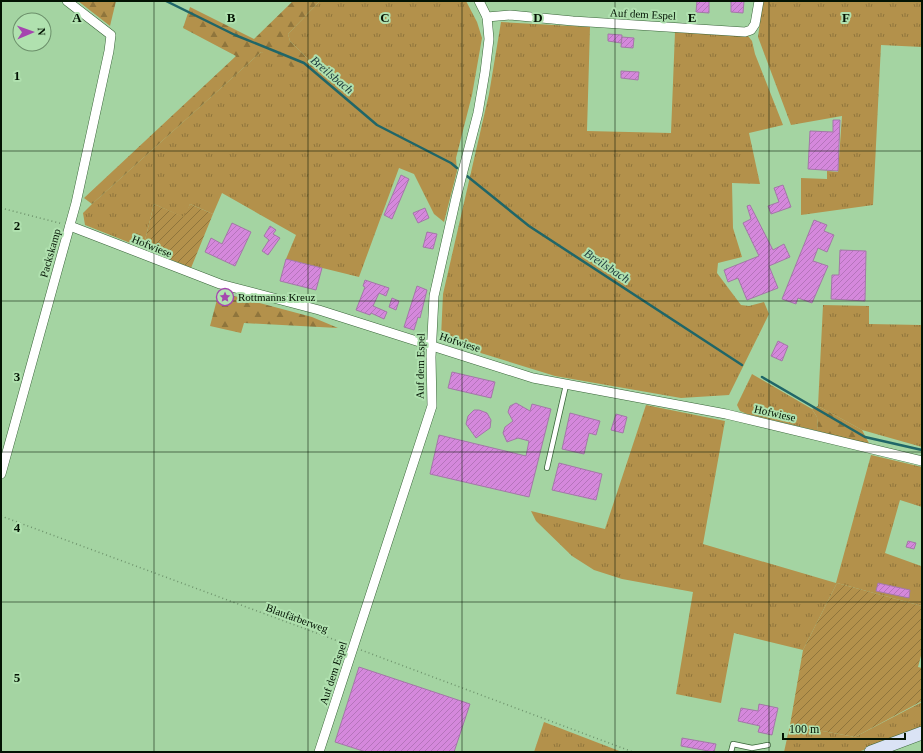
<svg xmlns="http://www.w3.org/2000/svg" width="923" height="753" font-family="'Times New Roman',serif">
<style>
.grass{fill:url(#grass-tufts)}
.forest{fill:url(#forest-firs)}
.garden{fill:url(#garden-furrows)}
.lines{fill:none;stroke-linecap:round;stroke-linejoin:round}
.stream{stroke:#206668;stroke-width:2.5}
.building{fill:url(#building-hatch);stroke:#a378a7}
.lane-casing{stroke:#386438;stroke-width:6}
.street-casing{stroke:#386438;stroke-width:10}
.secondary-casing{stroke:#386438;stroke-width:14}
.path{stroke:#6e936c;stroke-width:1.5;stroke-dasharray:1 3;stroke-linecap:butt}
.lane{stroke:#fff;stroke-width:4.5}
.street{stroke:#fff;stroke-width:9}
.secondary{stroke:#dae3f5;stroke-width:13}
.grid{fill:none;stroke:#031303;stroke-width:1;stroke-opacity:0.55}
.labels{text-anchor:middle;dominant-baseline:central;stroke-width:4;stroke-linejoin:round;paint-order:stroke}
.street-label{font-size:11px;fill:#031303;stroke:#b0e1af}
.poi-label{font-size:11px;fill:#031303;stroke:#b0e1af;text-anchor:start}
.water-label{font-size:12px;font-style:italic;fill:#1d3a3d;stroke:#b0e1af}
.grid-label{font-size:13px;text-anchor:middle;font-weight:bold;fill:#031303;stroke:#b0e1af;stroke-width:4;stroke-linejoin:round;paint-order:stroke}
</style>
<defs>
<pattern id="grass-tufts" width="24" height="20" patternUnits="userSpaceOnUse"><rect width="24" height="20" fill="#b3914b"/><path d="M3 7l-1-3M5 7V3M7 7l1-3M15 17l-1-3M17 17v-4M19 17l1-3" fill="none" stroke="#8f753c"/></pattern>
<pattern id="forest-firs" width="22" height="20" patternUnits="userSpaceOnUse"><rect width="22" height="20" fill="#b3914b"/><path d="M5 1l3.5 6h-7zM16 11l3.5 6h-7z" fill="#8f753c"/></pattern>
<pattern id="garden-furrows" width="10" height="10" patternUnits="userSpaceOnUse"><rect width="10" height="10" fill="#b3914b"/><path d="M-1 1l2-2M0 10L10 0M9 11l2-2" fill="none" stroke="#8f753c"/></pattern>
<pattern id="building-hatch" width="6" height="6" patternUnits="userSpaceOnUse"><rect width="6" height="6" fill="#d588dc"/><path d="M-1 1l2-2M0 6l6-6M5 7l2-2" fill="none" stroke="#b574bb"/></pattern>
</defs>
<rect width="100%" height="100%" fill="#a4d4a2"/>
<!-- grass -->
<g class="grass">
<polygon points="320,1 466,1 477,22 482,38 472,95 456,158 457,171 444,222 434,214 414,174 399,168 359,277 286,259 296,235 222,193 213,214 190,204 185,218 154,204 143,248 85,225 83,213 92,204 261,52 314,65 290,41 288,34"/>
<polygon points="763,1 922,1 922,47 881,45 873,205 801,215 801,178 827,179 827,171 838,172 842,116 791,125 758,37"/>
<polygon points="501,22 590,27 587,131 671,133 675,32 748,36 752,41 755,54 783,125 749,133 760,184 732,183 733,228 742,257 718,263 717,273 741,305 749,306 764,302 769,314 729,395 681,398 555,376 458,346 441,337 443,294 489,94"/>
<polygon points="823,305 869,306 869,324 922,325 922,447 862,430 818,406"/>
<polygon points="752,374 812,409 817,417 818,431 747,414 740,411 737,405"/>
<polygon points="646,405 725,421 703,544 836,583 871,455 922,467 922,507 900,500 885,553 921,566 922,564 922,606 837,583 803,650 734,633 721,703 676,694 693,592 622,579 594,570 572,556 536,521 531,511 605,529"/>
<polygon points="922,702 922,726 917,730 858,752 784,752 790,725 855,737"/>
<polygon points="544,722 622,752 534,752"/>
</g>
<!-- forest -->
<g class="forest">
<polygon points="78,1 116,1 110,26"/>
<polygon points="293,1 320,1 288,34 290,41 314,65 307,74 261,52 92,204 84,198 236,56 183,28 190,7 254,39"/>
<polygon points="219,292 312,317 338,328 244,323 241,333 210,326"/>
<polygon points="818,406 862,430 870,445 818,431 817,417 812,409"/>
</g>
<!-- garden -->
<g class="garden">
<polygon points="154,204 184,217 190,204 213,214 191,268 143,248"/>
<polygon points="837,583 922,606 922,652 918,667 922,668 922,701 855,737 790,725 803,650"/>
</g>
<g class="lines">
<!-- stream -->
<g class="stream">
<polyline points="166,1 235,35 304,63 377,125 451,163 457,168"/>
<polyline points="467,176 529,226 742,365"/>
<polyline points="762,377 865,437 922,450"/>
</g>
</g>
<!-- building -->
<g class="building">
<polygon points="697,1 709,1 709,13 696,12"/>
<polygon points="731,1 744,1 743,13 731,12"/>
<polygon points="608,34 622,35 621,43 608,41"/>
<polygon points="622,37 634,38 633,48 621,47"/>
<polygon points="621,71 639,72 638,80 621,78"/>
<polygon points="833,120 840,120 838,171 808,169 810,131 833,132"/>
<polygon points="401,175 409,179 392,219 384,215"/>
<polygon points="783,185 791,207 771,214 768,206 779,202 774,188"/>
<polygon points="750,205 773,250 784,244 790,257 769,266 778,288 747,300 738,278 728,282 724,270 759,256 743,223 751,219 747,206"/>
<polygon points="425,208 429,218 418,223 413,213"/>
<polygon points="814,220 827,225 824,231 834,235 827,252 818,248 813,261 828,266 812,303 798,298 796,304 782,299"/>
<polygon points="232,223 251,232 235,266 205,252 211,238 222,244"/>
<polygon points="270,226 276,230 273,234 280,238 268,255 262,251 269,240 264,236"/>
<polygon points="427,232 437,234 433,249 423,247"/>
<polygon points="840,250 866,251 865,301 831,299 832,275 839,275"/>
<polygon points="286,259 322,268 316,290 280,281"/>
<polygon points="365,280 389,288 386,296 379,293 373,306 387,312 384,319 371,313 370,315 356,310 365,287 363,286"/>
<polygon points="417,286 427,290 420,318 418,317 414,330 404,327"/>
<polygon points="392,298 399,301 396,310 389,307"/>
<polygon points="778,341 788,346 782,361 771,356"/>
<polygon points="452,372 495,382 491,398 448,388"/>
<polygon points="516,403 530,411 532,404 551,409 529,497 430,474 439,435 526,456 529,441 518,438 507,442 503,433 505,427 513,421 508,412 510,406"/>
<polygon points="474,410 479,410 487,413 491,420 490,428 476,438 466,424 468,416"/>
<polygon points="570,413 600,421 596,435 589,433 584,454 562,449"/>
<polygon points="616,414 627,417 623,433 611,430"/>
<polygon points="559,463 602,474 596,500 552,490"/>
<polygon points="908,541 916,543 914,549 906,547"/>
<polygon points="878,583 910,590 909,598 876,591"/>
<polygon points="359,667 470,704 454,752 366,752 335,742"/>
<polygon points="759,704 778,708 772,735 758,732 760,726 738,721 741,708 758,711"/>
<polygon points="682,738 716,744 714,752 681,746"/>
</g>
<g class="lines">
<!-- lane casing -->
<g class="lane-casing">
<g id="lane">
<polyline points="547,468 566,385"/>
<polyline points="731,752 733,744 752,748 768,745"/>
</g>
</g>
<!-- street casing -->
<g class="street-casing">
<g id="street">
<polyline points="487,17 510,15 573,21 745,32 751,30 755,24 759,1"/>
<polyline points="70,226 220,284 319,310 533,378 726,414 922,461"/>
<polyline points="1,474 76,203 109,51 111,35 67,1"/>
<polyline points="319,752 432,406 431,357 434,296 456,198 478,113 485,72 489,39 487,17 479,1"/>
</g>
</g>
<!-- secondary casing -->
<g class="secondary-casing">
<polyline id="secondary" points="871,752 922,733"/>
</g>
<!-- path -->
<g class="path">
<polyline points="1,208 63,224"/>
<polyline points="1,516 346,644"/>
<polyline points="361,650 633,752"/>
</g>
<!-- lane -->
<use href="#lane" class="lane"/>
<!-- street -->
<use href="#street" class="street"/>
<!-- secondary -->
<use href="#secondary" class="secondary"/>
</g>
<!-- grid -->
<path class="grid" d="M154 1V752M308 1V752M462 1V752M615 1V752M769 1V752M1 151H922M1 301H922M1 452H922M1 602H922"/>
<!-- icons -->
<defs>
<g id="sight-ring" transform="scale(0.9)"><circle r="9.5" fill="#b0e1af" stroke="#a546af" stroke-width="1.5"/><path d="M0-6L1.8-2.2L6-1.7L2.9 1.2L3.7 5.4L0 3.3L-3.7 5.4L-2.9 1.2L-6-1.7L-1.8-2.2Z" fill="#a546af"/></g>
</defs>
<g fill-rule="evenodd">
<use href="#sight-ring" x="225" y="297"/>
</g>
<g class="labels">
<!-- street labels -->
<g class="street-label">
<text transform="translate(643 14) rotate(3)">Auf dem Espel</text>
<text transform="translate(152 246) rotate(22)">Hofwiese</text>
<text transform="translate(50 253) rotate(-74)">Packskamp</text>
<text transform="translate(460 342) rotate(18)">Hofwiese</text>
<text transform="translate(420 366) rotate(-89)">Auf dem Espel</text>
<text transform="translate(775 413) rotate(13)">Hofwiese</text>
<text transform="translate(297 618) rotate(20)">Blaufärberweg</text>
<text transform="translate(333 673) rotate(-72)">Auf dem Espel</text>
</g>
<!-- poi labels -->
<g class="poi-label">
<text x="238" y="297">Rottmanns Kreuz</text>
</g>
<!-- water labels -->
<g class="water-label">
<text transform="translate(332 75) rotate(40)">Breilsbach</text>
<text transform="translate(607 266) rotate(33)">Breilsbach</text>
</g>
</g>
<g class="grid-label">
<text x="77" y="22">A</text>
<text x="231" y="22">B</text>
<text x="385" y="22">C</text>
<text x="538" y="22">D</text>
<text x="692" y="22">E</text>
<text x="846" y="22">F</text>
<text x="17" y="80">1</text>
<text x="17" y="230">2</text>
<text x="17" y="381">3</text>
<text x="17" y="532">4</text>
<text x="17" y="682">5</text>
</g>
<!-- border -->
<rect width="923" height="753" fill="none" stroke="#031303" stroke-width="4"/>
<!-- north arrow -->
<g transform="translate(32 32) rotate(88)"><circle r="19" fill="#b0e1af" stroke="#6b8f6a"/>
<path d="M0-3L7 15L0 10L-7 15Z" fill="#a546af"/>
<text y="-6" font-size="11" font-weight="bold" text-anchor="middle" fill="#031303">N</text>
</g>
<!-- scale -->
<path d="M783 733v6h122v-6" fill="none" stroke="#031303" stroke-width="2"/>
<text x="789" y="733" font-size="12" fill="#031303" stroke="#b0e1af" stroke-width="3" paint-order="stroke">100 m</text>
</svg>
